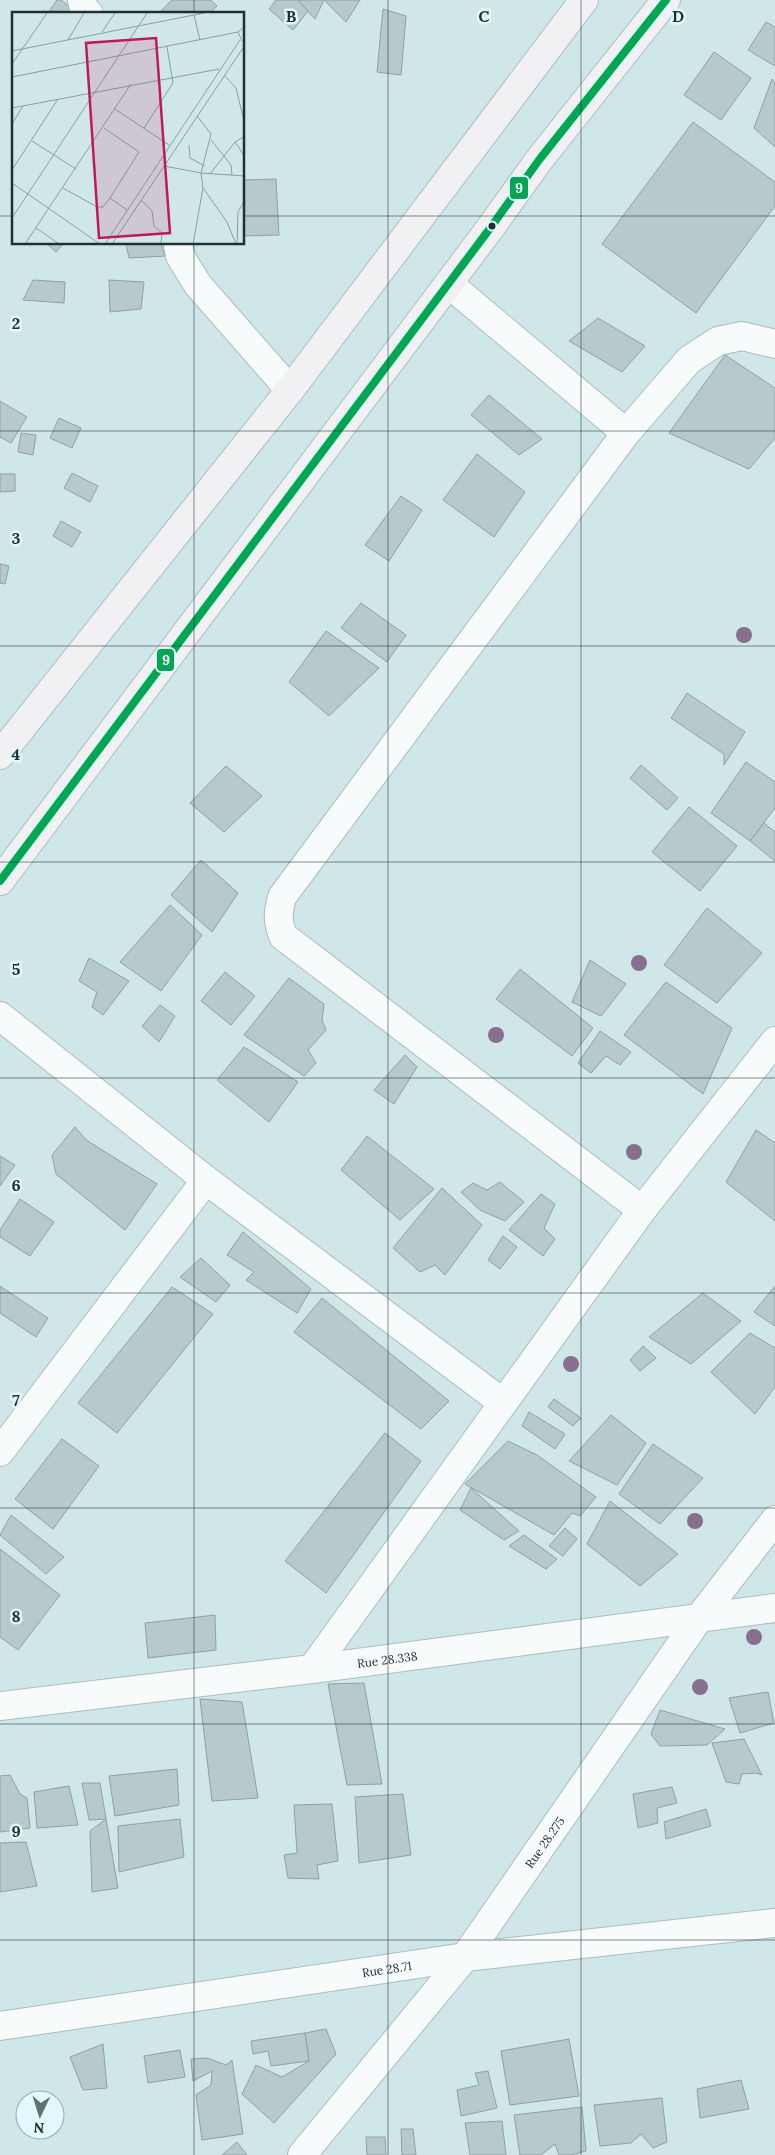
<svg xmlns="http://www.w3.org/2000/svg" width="775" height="2155" font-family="Lora,serif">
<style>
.building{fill:#b8c9cc;stroke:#8fa0a2}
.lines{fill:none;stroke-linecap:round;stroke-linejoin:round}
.minor-casing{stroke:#abbcbf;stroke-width:30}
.secondary-casing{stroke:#abbcbf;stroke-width:30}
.minor{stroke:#f8fbfc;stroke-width:28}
.secondary{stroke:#f1f1f4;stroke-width:28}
.bus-1-casing{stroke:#e1f9fd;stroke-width:11}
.bus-1{stroke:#00a651;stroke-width:8}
.tree{fill:#87708f}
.grid{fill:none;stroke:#213133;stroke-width:1;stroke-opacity:0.55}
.bus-dot{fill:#213133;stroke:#e1f9fd;stroke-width:2}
.labels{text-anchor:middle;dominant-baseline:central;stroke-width:5;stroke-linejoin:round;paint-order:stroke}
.street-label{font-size:12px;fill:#213133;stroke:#e1f9fd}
.inset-road{fill:none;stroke:#8a9ea1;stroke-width:1}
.view{fill:#c2185b;fill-opacity:0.15;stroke:#c2185b;stroke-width:2.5}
.inset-edge{fill:none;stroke:#213133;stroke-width:2.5}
.grid-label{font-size:16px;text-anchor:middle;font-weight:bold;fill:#213133;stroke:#e1f9fd;stroke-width:5;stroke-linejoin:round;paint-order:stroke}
.line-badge{stroke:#e1f9fd;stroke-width:2}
.badge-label{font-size:14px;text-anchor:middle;font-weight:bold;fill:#fff}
</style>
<rect width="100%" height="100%" fill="#d0e7ea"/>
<!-- building -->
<g class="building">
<polygon points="57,0 61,0 73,9 72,14 47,14"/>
<polygon points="172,0 211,0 217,6 209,14 158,14"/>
<polygon points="276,0 298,0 308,11 293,30 269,9"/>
<polygon points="298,0 324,0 315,19"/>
<polygon points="324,0 360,0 346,22"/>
<polygon points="383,9 406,16 401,75 377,72"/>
<polygon points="766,22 775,27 775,66 748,50"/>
<polygon points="714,52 751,78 721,120 684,95"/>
<polygon points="772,79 775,82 775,147 754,128"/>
<polygon points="693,122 775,182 775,206 696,313 602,244"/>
<polygon points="276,179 279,235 244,236 244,180"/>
<polygon points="47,244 63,244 56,252"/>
<polygon points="126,244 161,244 165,256 129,258"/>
<polygon points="33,280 65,282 64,303 23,300"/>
<polygon points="109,280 144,282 141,309 110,312"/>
<polygon points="598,318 645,346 622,372 569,341"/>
<polygon points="725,355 775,388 775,438 749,469 669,433"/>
<polygon points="489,395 542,439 519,455 471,415"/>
<polygon points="0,401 27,417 11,443 0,437"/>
<polygon points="59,418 81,428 72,448 50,438"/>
<polygon points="21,433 36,435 33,455 18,452"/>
<polygon points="477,454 525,492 494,537 443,500"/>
<polygon points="72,473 98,486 90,502 64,488"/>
<polygon points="0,474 15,474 15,491 0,492"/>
<polygon points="401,496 422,510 389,561 365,545"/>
<polygon points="61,521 81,532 72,547 53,536"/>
<polygon points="0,564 9,566 5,584 0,583"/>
<polygon points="361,603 406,635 387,662 341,628"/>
<polygon points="326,631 379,668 329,716 289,682"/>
<polygon points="687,693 745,732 724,765 724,754 671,718"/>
<polygon points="746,762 775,782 775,808 750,841 711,813"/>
<polygon points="641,765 678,798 667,810 630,778"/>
<polygon points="226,766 262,796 224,832 190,803"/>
<polygon points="689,807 737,846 700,891 652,852"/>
<polygon points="764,823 775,832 775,861 750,841"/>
<polygon points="201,860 238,893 212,932 171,895"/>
<polygon points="170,905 202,935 161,991 120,962"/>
<polygon points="707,908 762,953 717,1003 664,965"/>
<polygon points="89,958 129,981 103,1015 92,1007 97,992 79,981"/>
<polygon points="590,960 626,984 601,1016 572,1002"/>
<polygon points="520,969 593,1028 572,1056 496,999"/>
<polygon points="225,972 255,996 231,1025 201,1001"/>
<polygon points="289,978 324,1004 322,1020 326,1030 308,1050 316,1063 304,1076 244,1035"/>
<polygon points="666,982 732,1028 703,1094 624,1035"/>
<polygon points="160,1005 175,1016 159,1042 142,1026"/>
<polygon points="600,1031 631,1052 620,1065 606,1056 591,1073 578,1063"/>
<polygon points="244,1047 298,1082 269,1122 217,1080"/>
<polygon points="405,1055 417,1067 394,1104 374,1090"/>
<polygon points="75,1127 86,1140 157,1184 125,1230 56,1174 52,1155"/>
<polygon points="756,1130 775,1143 775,1221 726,1182"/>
<polygon points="367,1136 434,1189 400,1220 341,1170"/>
<polygon points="0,1156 15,1165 0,1186"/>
<polygon points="500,1182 524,1202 505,1221 480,1210 461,1192 473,1183 487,1190"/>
<polygon points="442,1188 482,1225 445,1275 435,1265 420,1272 393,1248"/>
<polygon points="541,1194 555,1204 544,1228 555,1239 543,1256 509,1230"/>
<polygon points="20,1199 54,1222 30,1256 0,1237 0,1230"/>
<polygon points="243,1232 311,1289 297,1313 246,1280 254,1272 227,1255"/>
<polygon points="503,1236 517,1247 500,1269 488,1260"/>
<polygon points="201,1258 230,1285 216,1302 180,1277"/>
<polygon points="0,1286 48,1318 36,1337 0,1313"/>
<polygon points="775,1286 775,1326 754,1312"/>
<polygon points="172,1287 213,1314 117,1433 78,1403"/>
<polygon points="703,1293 741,1321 691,1364 649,1337"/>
<polygon points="322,1298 449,1401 421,1429 294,1332"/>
<polygon points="750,1333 775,1348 775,1387 755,1414 711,1372"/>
<polygon points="643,1346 656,1358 640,1371 630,1360"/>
<polygon points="554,1399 581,1418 573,1426 548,1407"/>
<polygon points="529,1412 565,1434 555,1449 522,1426"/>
<polygon points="611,1415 646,1443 617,1485 569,1461"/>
<polygon points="385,1433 421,1461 326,1593 285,1561"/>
<polygon points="62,1439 99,1466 53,1529 15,1499"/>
<polygon points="508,1441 537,1455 596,1497 580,1516 572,1513 554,1535 465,1484"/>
<polygon points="653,1444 703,1478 660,1524 619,1494"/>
<polygon points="471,1488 519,1531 504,1540 460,1510"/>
<polygon points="610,1501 678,1554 640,1586 587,1544"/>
<polygon points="11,1515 64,1557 46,1574 0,1535"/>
<polygon points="565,1528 577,1539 563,1556 549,1546"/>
<polygon points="524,1535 557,1559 546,1569 509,1546"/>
<polygon points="0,1549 60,1595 18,1650 0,1637"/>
<polygon points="215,1615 216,1650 148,1658 145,1623"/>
<polygon points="364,1683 382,1784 347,1785 328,1684"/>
<polygon points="768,1692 774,1723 740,1733 729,1698"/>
<polygon points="200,1699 242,1702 258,1798 212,1801"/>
<polygon points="660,1710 725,1729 707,1745 660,1746 651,1734"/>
<polygon points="744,1739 762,1775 756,1773 742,1774 739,1784 726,1782 712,1743"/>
<polygon points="177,1769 179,1805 115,1816 109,1776"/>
<polygon points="10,1775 20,1794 27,1798 30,1828 0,1832 0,1776"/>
<polygon points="82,1783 100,1783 106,1819 89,1820"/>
<polygon points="69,1786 78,1825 37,1828 34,1792"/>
<polygon points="672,1787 677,1803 657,1808 658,1823 638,1828 633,1794"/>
<polygon points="403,1794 411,1855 359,1863 355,1797"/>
<polygon points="332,1804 338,1861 317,1865 319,1879 288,1878 284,1855 297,1853 294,1805"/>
<polygon points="706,1809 711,1826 666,1839 664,1822"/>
<polygon points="106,1819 118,1888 92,1892 90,1831"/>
<polygon points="180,1819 184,1857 119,1872 118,1826"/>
<polygon points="26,1842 37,1886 0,1892 0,1843"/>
<polygon points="326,2029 336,2054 274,2123 242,2094 256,2065 282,2077 309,2061 305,2033"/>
<polygon points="305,2033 309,2061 271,2066 268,2051 253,2054 251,2041"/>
<polygon points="569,2039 579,2096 510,2105 501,2051"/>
<polygon points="103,2044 107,2088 83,2090 70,2057"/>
<polygon points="180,2050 185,2077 148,2083 144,2056"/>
<polygon points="207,2058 226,2065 232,2060 243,2134 202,2140 196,2095 211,2085 212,2071 193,2081 191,2059"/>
<polygon points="488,2071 497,2108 461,2116 457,2090 479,2085 475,2073"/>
<polygon points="741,2080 749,2109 700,2118 697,2089"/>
<polygon points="662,2098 667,2142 653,2148 641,2134 631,2143 600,2146 594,2105"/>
<polygon points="582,2107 586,2151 571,2155 559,2155 555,2144 541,2155 520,2155 514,2115"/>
<polygon points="502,2121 506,2155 470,2155 465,2123"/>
<polygon points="401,2129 413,2129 416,2155 402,2155"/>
<polygon points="366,2137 385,2137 386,2155 367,2155"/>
<polygon points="237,2142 247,2155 222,2155"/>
</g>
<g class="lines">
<!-- minor casing -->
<g class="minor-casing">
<g id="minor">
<polyline points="82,0 84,9 89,14"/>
<polyline points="178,244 180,256 198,285 290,390"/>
<polyline points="449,284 626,433"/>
<polyline points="0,1016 206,1180 502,1402"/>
<path d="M642 1210 283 936C277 921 278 912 282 897L626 433 689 360 718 341 742 336 775 344"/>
<polyline points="0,1452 206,1180"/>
<polyline points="312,1669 642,1210 775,1041"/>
<path id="s1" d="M0 1706 312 1669 775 1608"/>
<path id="s2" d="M0 2026 465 1957 775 1923"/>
<path id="s3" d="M302 2155 465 1957 699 1618 775 1520"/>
</g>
</g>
<!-- secondary casing -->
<g class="secondary-casing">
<g id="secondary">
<polyline points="0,755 290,390 584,0"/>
<polyline points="0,881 491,227 539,160 666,0"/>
</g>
</g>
<!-- minor -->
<use href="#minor" class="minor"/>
<!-- secondary -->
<use href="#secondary" class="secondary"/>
<!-- bus-1 casing -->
<g class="bus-1-casing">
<polyline id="bus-1" points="0,881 491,227 539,160 666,0"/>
</g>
<!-- bus-1 -->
<use href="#bus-1" class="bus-1"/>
</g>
<!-- trees -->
<g class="tree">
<circle cx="744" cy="635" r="8"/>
<circle cx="639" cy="963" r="8"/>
<circle cx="496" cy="1035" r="8"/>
<circle cx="634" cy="1152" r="8"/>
<circle cx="571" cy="1364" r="8"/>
<circle cx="695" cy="1521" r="8"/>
<circle cx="754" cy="1637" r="8"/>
<circle cx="700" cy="1687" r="8"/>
</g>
<!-- grid -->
<path class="grid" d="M194 0V14M388 0V2155M581 0V2155M0 216H14M244 216H775M194 244V2155M0 431H775M0 646H775M0 862H775M0 1078H775M0 1293H775M0 1508H775M0 1724H775M0 1940H775"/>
<!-- markers -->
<circle class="bus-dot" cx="492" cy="226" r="4.5"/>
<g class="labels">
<!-- street labels -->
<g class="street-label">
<text stroke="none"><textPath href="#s1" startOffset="390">Rue 28.338</textPath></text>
<text stroke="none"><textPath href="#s3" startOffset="396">Rue 28.275</textPath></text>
<text stroke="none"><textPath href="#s2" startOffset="391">Rue 28.71</textPath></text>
</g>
</g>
<!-- overview -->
<g transform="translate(12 12)">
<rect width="232" height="232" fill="#d0e7ea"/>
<path class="inset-road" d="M182 3 188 28M90 20 103 1M56 28 72 1M230 29 226 20 233 14M0 39 192 1M0 52 35 1M212 63 224 76 233 113M0 65 226 20M0 96 207 57M103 97 157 133M185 104 199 122 189 161 191 176 215 210 224 232M0 112 11 94M132 116 161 71 155 35M199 128 219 153 220 163M20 129 64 157M223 130 233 145M177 133 178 146 193 154M152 154 189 161 233 164M0 158 46 87M198 162 223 130 233 124M0 171 88 232M51 176 85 195H91L98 186 127 140 92 116M98 186 115 198M129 188 140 199 142 214 150 221 149 232M0 206 135 1M24 216 47 232M13 232 119 72M93 232 228 28M100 232 233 33M181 232 191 176M225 232 226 200 233 188"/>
<path class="view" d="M144 26 158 221 87 226 74 31Z"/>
<rect width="232" height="232" class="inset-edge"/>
</g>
<g class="grid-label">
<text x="291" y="22">B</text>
<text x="484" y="22">C</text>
<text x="678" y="22">D</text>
<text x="16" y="329">2</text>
<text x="16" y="544">3</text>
<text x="16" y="760">4</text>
<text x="16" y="975">5</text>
<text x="16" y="1191">6</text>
<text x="16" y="1406">7</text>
<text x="16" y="1622">8</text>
<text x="16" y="1837">9</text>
</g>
<g class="line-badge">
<rect x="509" y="176" width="20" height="24" rx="5" fill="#00a651"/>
<rect x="156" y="648" width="19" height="24" rx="5" fill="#00a651"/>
</g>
<g class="badge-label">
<text x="519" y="193">9</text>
<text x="166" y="665">9</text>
</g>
<!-- north arrow -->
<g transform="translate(40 2115) rotate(184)"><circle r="24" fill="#e1f9fd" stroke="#94a9ac"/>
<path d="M0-4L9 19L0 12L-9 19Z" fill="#5e7173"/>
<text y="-8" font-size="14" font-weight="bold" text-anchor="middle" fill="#213133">N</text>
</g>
</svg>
